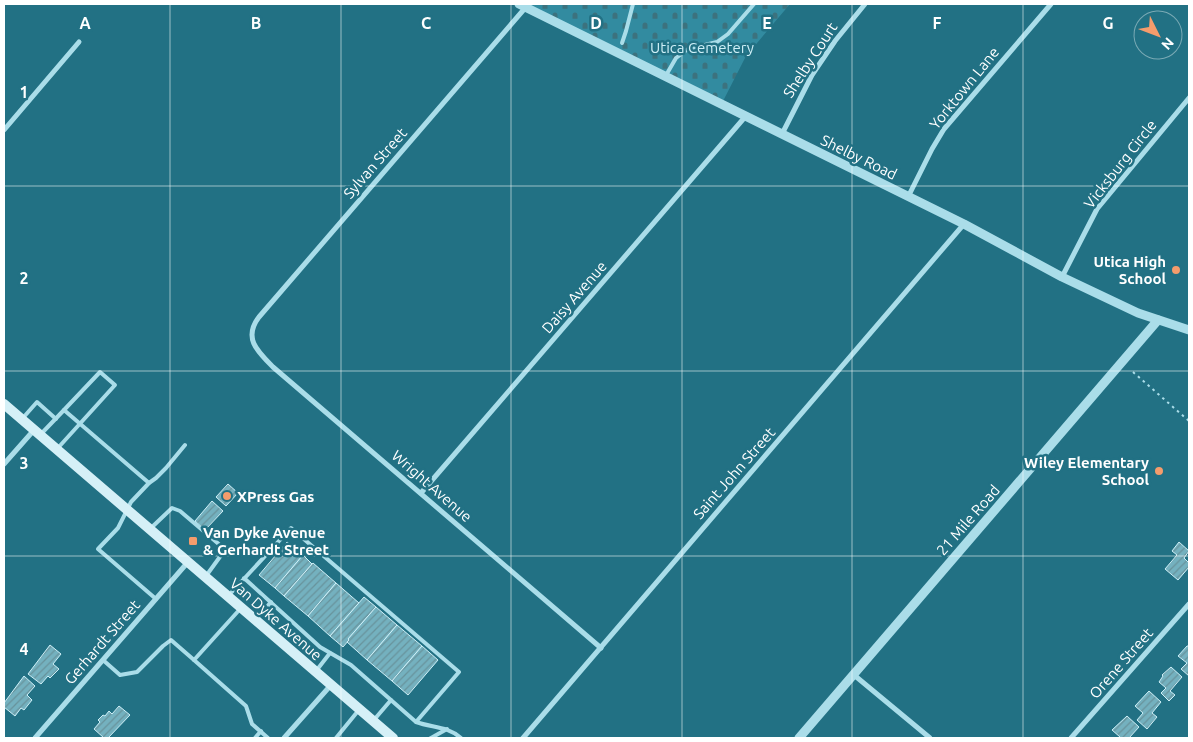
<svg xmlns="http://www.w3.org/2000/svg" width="1193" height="742" font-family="Ubuntu,sans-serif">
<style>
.cemetery{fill:url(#cemetery-stones)}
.building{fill:url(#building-hatch);stroke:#ceeff7}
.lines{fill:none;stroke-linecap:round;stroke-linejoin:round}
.path{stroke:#aadde9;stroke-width:2;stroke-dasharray:2.5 4;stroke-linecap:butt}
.service{stroke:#aadde9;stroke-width:4}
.minor{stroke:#aadde9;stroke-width:5}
.tertiary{stroke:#aadde9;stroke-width:9}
.secondary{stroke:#d5f0f7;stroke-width:10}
.grid{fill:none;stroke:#fff;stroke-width:1;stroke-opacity:0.55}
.poi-dot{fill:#f59c6c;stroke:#227184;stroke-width:2}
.labels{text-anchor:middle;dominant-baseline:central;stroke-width:5;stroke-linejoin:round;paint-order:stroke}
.park-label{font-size:15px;fill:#ceeff7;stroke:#227184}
.street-label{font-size:15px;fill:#fff;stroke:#227184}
.poi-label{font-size:15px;font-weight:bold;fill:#fff;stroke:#227184;text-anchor:end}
.grid-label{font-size:16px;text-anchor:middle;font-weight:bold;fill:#fff;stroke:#227184;stroke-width:5;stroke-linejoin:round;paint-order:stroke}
</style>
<defs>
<pattern id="cemetery-stones" width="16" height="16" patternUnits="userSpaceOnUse" patternTransform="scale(1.25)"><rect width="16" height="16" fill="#328ba0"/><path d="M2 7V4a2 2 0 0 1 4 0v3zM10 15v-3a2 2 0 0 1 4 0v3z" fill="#3c727e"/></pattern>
<pattern id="building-hatch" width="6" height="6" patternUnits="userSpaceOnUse" patternTransform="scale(1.25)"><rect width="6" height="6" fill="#74b1bf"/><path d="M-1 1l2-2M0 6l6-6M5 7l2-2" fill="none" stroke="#68939c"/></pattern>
</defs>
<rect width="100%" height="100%" fill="#227184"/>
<!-- cemetery -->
<polygon class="cemetery" points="519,4 790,4 746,56 721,105"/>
<!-- building -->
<g class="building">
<polygon points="228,484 238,493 226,506 216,497"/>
<polygon points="212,501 223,511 205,530 195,521"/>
<polygon points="287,542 303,555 275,588 259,575"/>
<polygon points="1179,542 1189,551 1184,558 1189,563 1189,567 1178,580 1165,569 1177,555 1172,551"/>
<polygon points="303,555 312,564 284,596 275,588"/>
<polygon points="313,563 336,583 308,616 284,596"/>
<polygon points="336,583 359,603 330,636 308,616"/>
<polygon points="364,597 376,607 348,639 349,640 343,647 330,636"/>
<polygon points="376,607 397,625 367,660 347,642 349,640 348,639"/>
<polygon points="397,625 422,646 392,681 367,660"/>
<polygon points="50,645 61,654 53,664 59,669 50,678 48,676 41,684 28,674"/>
<polygon points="422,646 438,660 408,695 392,681"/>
<polygon points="1187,646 1189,646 1189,676 1181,669 1187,663 1178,656"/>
<polygon points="1171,667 1182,677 1170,691 1175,695 1169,701 1161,693 1166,688 1159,682 1163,676 1162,675"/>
<polygon points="24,676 35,686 27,695 32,700 24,710 21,708 15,716 4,707 4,703"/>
<polygon points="1149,691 1161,702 1152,713 1157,717 1147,729 1137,720 1143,713 1135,706"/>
<polygon points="119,706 130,715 108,738 104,738 94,729 100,722 98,720 103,715 105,716 109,711 112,714"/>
<polygon points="1127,716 1139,727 1129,738 1119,738 1120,737 1112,730"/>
</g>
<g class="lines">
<!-- path -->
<polyline class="path" points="1133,372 1189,421"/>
<!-- service -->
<g class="service">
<polyline points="622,43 626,31 633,4"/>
<polyline points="665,77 676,58 688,49 717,42 728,34 754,4"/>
<polyline points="22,419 37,402 56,419"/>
<polyline points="41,434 64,410 149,483"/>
<polyline points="57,449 115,385 100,372 64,410"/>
<polyline points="151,528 172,508 180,511 221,546 223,550 222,554 206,576"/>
<polyline points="229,595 291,528 459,672 416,722 351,665 320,647 244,578"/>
<polyline points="156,599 98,549 118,528 131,502 149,483 156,478 166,468 185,445"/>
<polyline points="241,608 194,660 246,706 252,724 268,738"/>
<polyline points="256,619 271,602"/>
<polyline points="103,660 120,675 137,672 163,646 171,640 194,660"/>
<polyline points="316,671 330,653"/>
<polyline points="373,721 391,700"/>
<path d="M416 722C433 728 447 726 461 738"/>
<polyline points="255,738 261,731"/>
<polyline points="336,738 358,711"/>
<polyline points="431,738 447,729"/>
</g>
<!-- minor -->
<g class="minor">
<path d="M526 7 259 317C243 338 257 351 273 367L601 648"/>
<polyline points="4,130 79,42"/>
<polyline points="782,134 812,75 835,41 865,4"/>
<polyline points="908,197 932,149 944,129 1051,4"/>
<polyline points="1062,277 1097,209 1189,98"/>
<polyline points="4,464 34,430"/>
<polyline points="421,493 745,117"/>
<polyline points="854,675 930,738"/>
<polyline points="35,738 188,562"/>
<polyline points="284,738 331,685"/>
<polyline points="523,738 964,224"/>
<polyline points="1071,738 1189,604"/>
</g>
<!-- tertiary -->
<g class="tertiary">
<polyline points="519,4 964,224 1062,277 1138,313 1189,330"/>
<polyline points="799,738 1158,320"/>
</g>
<!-- secondary -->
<polyline class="secondary" points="4,404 393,738"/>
</g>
<!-- grid -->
<path class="grid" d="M170 4V738M341 4V738M511 4V738M682 4V738M852 4V738M1023 4V738M4 186H1189M4 371H1189M4 556H1189"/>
<!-- markers -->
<g class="poi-dot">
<circle cx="1176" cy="270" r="5"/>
<circle cx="1159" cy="471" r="5"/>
<circle cx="227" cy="496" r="5"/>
<rect x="188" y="536" width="10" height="10" rx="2.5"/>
</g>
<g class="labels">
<!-- park labels -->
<g class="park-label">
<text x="702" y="47">Utica Cemetery</text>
</g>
<!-- street labels -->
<g class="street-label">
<text transform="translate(810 60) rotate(-57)">Shelby Court</text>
<text transform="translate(964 88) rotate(-51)">Yorktown Lane</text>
<text transform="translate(859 157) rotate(26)">Shelby Road</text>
<text transform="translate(375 163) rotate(-49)">Sylvan Street</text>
<text transform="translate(1120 164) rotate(-52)">Vicksburg Circle</text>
<text transform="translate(574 297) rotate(-49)">Daisy Avenue</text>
<text transform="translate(734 473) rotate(-49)">Saint John Street</text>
<text transform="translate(432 486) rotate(41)">Wright Avenue</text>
<text transform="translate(968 520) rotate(-49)">21 Mile Road</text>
<text transform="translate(276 619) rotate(41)">Van Dyke Avenue</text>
<text transform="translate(102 642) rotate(-49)">Gerhardt Street</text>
<text transform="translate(1121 663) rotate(-49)">Orene Street</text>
</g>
<!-- poi labels -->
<g class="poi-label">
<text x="1166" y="261">Utica High<tspan x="1166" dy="17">School</tspan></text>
<text x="1149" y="462">Wiley Elementary<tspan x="1149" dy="17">School</tspan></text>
<text x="237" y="496" text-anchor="start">XPress Gas</text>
<text x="203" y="532" text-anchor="start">Van Dyke Avenue<tspan x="203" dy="17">&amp; Gerhardt Street</tspan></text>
</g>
</g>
<g class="grid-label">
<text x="85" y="29">A</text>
<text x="256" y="29">B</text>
<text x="426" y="29">C</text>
<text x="596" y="29">D</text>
<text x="767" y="29">E</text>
<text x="937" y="29">F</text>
<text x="1108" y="29">G</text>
<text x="24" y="98">1</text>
<text x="24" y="284">2</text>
<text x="24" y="469">3</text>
<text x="24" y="655">4</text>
</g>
<!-- border -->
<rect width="1193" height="742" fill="none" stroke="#ffffff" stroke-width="10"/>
<!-- north arrow -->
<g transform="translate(1158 35) rotate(132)"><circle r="24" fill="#227184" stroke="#7aaab5"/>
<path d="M0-4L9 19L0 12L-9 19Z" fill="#f59c6c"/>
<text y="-8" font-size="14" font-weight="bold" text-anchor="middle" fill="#ffffff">N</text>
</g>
</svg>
